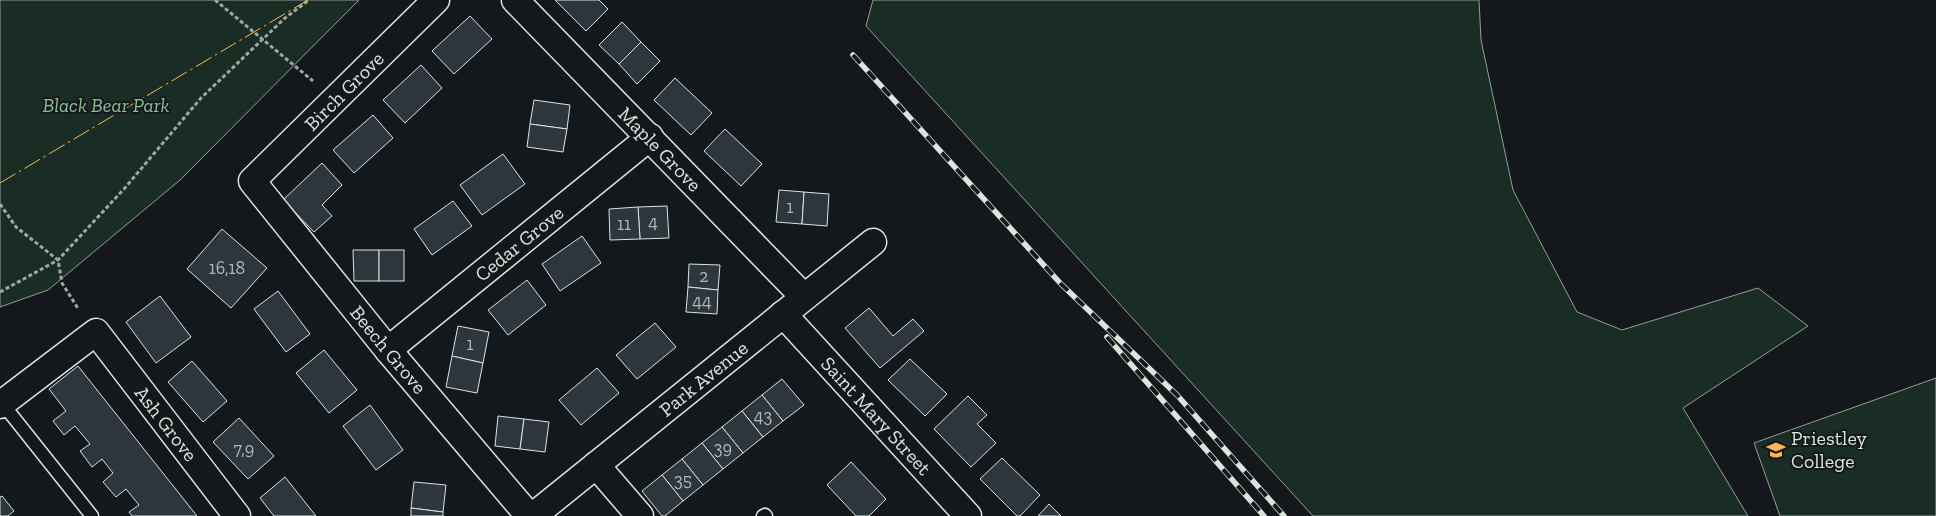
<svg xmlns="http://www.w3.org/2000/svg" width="1936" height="516" font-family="'Zilla Slab',serif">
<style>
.green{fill:#1a2d24;stroke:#939e99}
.building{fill:#2c363c;stroke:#d8e6dc}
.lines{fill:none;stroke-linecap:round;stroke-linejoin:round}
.service-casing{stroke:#d8e6dc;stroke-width:15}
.minor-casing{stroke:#d8e6dc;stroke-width:29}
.path{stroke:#9da8a2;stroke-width:3;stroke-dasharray:4 2.5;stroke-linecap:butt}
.service{stroke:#14181c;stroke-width:12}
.minor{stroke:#14181c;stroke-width:26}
.rail-casing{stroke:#d8e6dc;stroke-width:5.5}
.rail{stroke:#14181c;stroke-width:4;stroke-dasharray:11;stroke-linecap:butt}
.power{stroke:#ffb74d;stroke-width:1;stroke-dasharray:18 4 2.5 4;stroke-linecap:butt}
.labels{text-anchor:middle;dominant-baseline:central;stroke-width:4;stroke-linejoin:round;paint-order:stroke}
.number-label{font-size:18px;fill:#adbab4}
.street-label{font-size:20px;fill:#d8e6dc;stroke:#14181c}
.park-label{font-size:20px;font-style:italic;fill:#8ac095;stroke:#14181c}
.poi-label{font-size:20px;fill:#d8e6dc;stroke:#14181c;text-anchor:start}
</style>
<rect width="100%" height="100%" fill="#14181c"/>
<!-- green -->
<g class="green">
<polygon points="0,0 359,0 180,180 48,290 0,307"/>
<polygon points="873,0 1479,0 1481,40 1513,190 1577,312 1622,330 1758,288 1808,326 1683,408 1748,516 1313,516 866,26"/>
<polygon points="1936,378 1936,516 1780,516 1754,443"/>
</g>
<!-- building -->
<g class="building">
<polygon points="555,0 599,0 608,9 586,31"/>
<polygon points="470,16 492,39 454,74 432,51"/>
<polygon points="622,22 641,42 619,64 599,45"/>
<polygon points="641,42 660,61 637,84 619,64"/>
<polygon points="421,65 442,88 405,123 383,100"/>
<polygon points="675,78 712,113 691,135 654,100"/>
<polygon points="534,100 570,105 567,129 530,124"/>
<polygon points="373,115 393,138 354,173 333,150"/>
<polygon points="530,124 567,129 563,152 527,147"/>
<polygon points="725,129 762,164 741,186 704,151"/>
<polygon points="503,154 525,184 482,215 460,185"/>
<polygon points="322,163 342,185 322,205 332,216 314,232 283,200"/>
<polygon points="779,190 804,192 802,224 776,222"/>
<polygon points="804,192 829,194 827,226 802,224"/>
<polygon points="453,201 472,226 432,255 414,229"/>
<polygon points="667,206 669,238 640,239 638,207"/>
<polygon points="638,207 640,239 610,240 609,209"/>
<polygon points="222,229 267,268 231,308 187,269"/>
<polygon points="582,236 601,263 560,291 542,264"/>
<polygon points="353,250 379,250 379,281 354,281"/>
<rect x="379" y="250" width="25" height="31"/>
<polygon points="689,264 720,265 718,290 688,287"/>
<polygon points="527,280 546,305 508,335 488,310"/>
<polygon points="688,287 718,290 717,314 686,312"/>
<polygon points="278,291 310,334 286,352 254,309"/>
<polygon points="160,296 191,337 156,363 126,322"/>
<polygon points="869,308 893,336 913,319 924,331 880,368 845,328"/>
<polygon points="655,323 676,347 637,379 616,355"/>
<polygon points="458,326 489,332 483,363 452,356"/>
<polygon points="324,350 357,390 329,413 296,373"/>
<polygon points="452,356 483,363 477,393 446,387"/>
<polygon points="910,359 947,394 925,416 888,380"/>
<polygon points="192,361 227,401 203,422 168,382"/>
<polygon points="78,366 197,516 132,516 129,512 139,505 126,489 116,497 103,482 113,473 102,459 92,467 80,451 90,444 75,426 64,435 53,421 66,411 49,389"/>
<polygon points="597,368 619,393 581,425 559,400"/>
<polygon points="782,379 804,405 783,421 762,395"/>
<polygon points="762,395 783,421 763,437 742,411"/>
<polygon points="968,396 987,415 977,424 996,443 971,467 934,429"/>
<polygon points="370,405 403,450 376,470 343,426"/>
<polygon points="742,411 763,437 743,453 722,427"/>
<polygon points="498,416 524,419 520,449 495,446"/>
<polygon points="239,418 274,456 248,479 213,442"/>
<polygon points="524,419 549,422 545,452 520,449"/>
<polygon points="722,427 743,453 723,469 702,443"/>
<polygon points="702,443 723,469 703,485 682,459"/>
<polygon points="1002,458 1040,495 1020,516 1017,516 980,479"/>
<polygon points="682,459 703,485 683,501 662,475"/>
<polygon points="851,462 886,499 869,516 856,516 827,485"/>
<polygon points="662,475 683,501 665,516 662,516 642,491"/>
<polygon points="285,477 316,516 274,516 260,498"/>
<polygon points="414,482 446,485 443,512 411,508"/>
<polygon points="2,496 14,511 8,516 0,516 0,497"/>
<polygon points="1049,504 1061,516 1038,516"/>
<polygon points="411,508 443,512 443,516 411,516"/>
</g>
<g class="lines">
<!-- service casing -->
<g class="service-casing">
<g id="service">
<polyline points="2,403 92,516"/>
<polyline points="763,516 765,515 766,516"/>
</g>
</g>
<!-- minor casing -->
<g class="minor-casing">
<g id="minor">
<path id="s1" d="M436 0 252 181 388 350 529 516"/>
<path id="s2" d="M515 0 804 297"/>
<path id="s3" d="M783 314 968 516"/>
<path id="s4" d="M388 350 650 137"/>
<path id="s5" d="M0 405 96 332 237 516"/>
<polyline points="596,465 640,516"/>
<path id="s6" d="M533 516 873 242"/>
</g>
</g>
<!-- path -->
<g class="path">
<polyline points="215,0 313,81"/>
<polyline points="0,204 16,227 58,260 62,283 79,310"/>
<polyline points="0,292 58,260 124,189 201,98 285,18 309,0"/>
</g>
<!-- service -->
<use href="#service" class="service"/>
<!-- minor -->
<use href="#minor" class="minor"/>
<!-- rail casing -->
<g class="rail-casing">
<g id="rail">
<polyline points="853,55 1061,284 1177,395 1284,516"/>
<polyline points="1107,337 1264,516"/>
</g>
</g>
<!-- rail -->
<use href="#rail" class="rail"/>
<!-- power -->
<polyline class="power" points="0,183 308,0"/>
</g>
<!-- icons -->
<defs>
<g id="university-bare" transform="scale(1.5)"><path d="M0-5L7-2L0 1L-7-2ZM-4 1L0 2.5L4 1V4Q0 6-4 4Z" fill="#ffb74d" stroke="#14181c" stroke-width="2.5" paint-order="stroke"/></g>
</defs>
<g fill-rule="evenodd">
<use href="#university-bare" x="1776" y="450"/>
</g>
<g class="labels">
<!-- number labels -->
<g class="number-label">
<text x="790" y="207">1</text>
<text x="653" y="222">4</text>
<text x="624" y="224">11</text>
<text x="227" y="268">16,18</text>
<text x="704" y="276">2</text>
<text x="702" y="301">44</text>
<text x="470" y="344">1</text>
<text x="763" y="416">43</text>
<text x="723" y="448">39</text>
<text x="244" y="449">7,9</text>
<text x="683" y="480">35</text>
</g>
<!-- street labels -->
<g class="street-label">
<text transform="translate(344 91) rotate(-45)">Birch Grove</text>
<text stroke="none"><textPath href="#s2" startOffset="208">Maple Grove</textPath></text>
<text stroke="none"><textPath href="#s4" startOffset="169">Cedar Grove</textPath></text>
<text stroke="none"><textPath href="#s1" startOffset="475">Beech Grove</textPath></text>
<text stroke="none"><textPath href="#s6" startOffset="219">Park Avenue</textPath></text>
<text stroke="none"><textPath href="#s3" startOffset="138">Saint Mary Street</textPath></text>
<text stroke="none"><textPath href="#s5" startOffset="236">Ash Grove</textPath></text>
</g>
<!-- park labels -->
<g class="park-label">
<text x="106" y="105">Black Bear Park</text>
</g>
<!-- poi labels -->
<g class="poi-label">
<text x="1791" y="438">Priestley<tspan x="1791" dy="23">College</tspan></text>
</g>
</g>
</svg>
